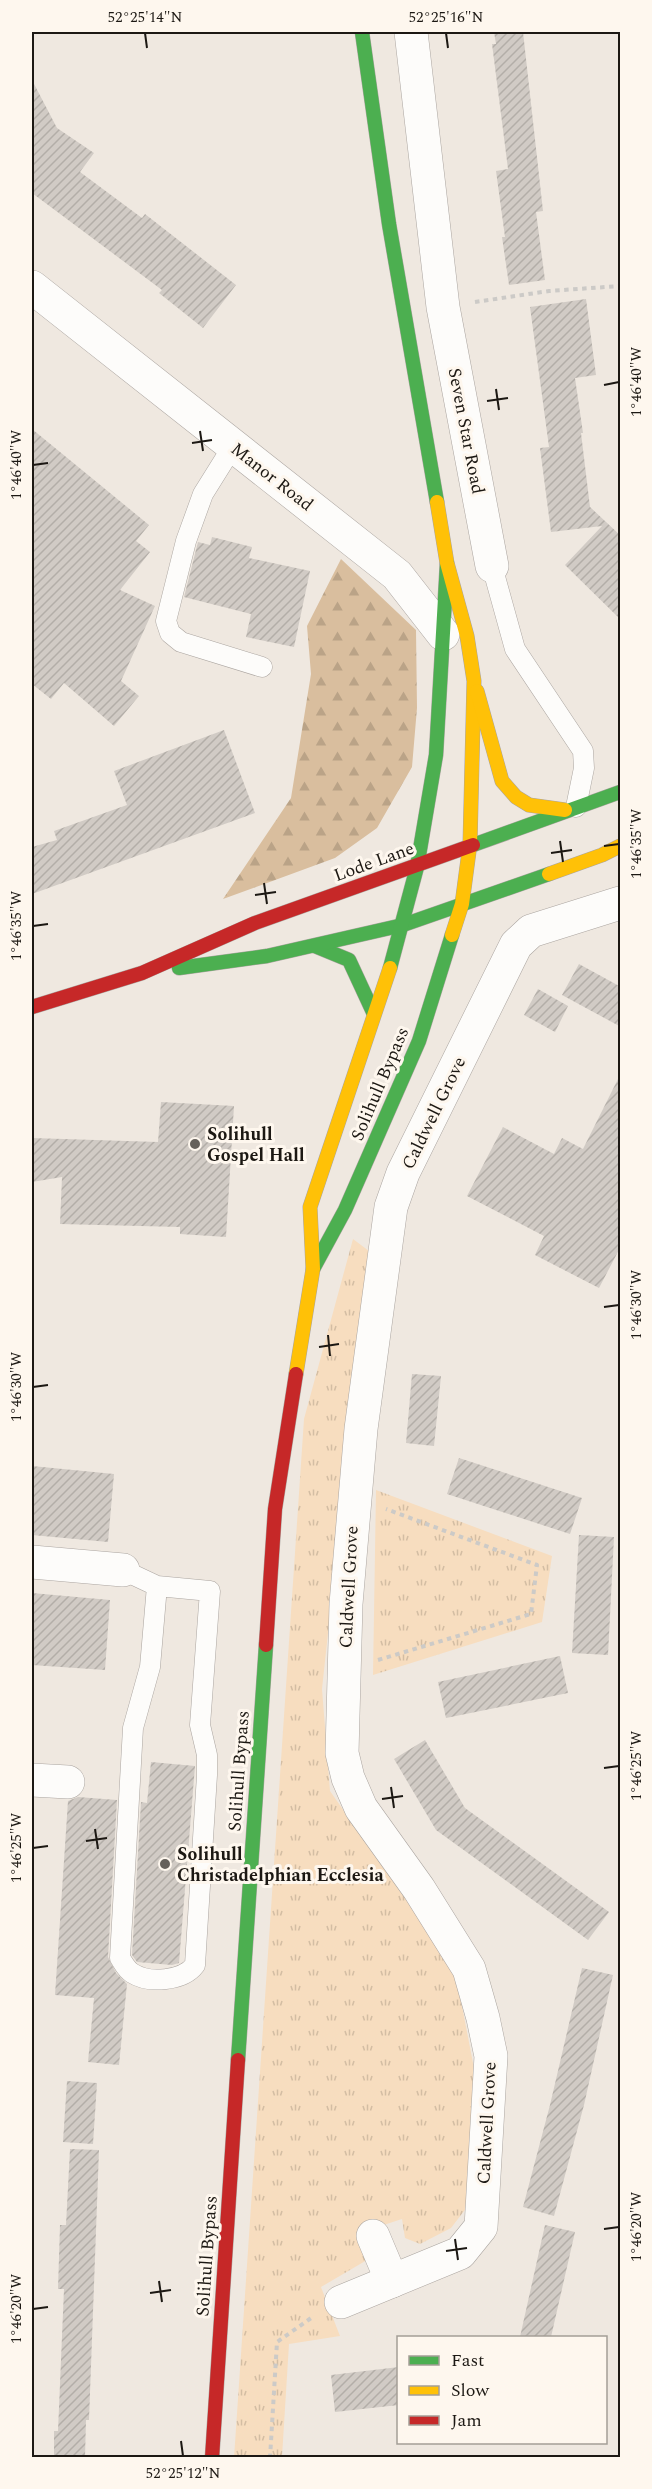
<svg xmlns="http://www.w3.org/2000/svg" width="652" height="2489" font-family="Spectral,serif">
<style>
.grass{fill:url(#grass-tufts)}
.forest{fill:url(#forest-firs)}
.building{fill:url(#building-hatch)}
.lines{fill:none;stroke-linecap:round;stroke-linejoin:round}
.lane-casing{stroke:#aba5a0;stroke-width:21}
.street-casing{stroke:#aba5a0;stroke-width:34}
.fast-casing{stroke:#aba5a0;stroke-width:15}
.slow-casing{stroke:#aba5a0;stroke-width:15}
.jam-casing{stroke:#aba5a0;stroke-width:15}
.path{stroke:#cccac7;stroke-width:4;stroke-dasharray:4.5 4.5;stroke-linecap:butt}
.lane{stroke:#fdfcfa;stroke-width:20}
.street{stroke:#fdfcfa;stroke-width:33}
.fast{stroke:#4caf50;stroke-width:14}
.slow{stroke:#ffc107;stroke-width:14}
.jam{stroke:#c62828;stroke-width:14}
.ticks{fill:none;stroke:#1c1813;stroke-width:2}
.poi-dot{fill:#66615b;stroke:#fef7ee;stroke-width:2}
.labels{text-anchor:middle;dominant-baseline:central;stroke-width:6;stroke-linejoin:round;paint-order:stroke}
.street-label{font-size:18px;fill:#1c1813;stroke:#fef7ee}
.poi-label{font-size:18px;font-weight:bold;fill:#1c1813;stroke:#fef7ee;text-anchor:start}
.neatline{fill:none;stroke:#1c1813;stroke-width:2}
.ticks-label{font-size:15px;text-anchor:middle;fill:#1c1813}
</style>
<defs>
<pattern id="grass-tufts" width="24" height="20" patternUnits="userSpaceOnUse" patternTransform="scale(1.5)"><rect width="24" height="20" fill="#f7ddbf"/><path d="M3 7l-1-3M5 7V3M7 7l1-3M15 17l-1-3M17 17v-4M19 17l1-3" fill="none" stroke="#d3bda3"/></pattern>
<pattern id="forest-firs" width="22" height="20" patternUnits="userSpaceOnUse" patternTransform="scale(1.5)"><rect width="22" height="20" fill="#d9be9e"/><path d="M5 1l3.5 6h-7zM16 11l3.5 6h-7z" fill="#baa387"/></pattern>
<pattern id="building-hatch" width="6" height="6" patternUnits="userSpaceOnUse" patternTransform="scale(1.5)"><rect width="6" height="6" fill="#d1cbc5"/><path d="M-1 1l2-2M0 6l6-6M5 7l2-2" fill="none" stroke="#b3aea8"/></pattern>
</defs>
<rect width="100%" height="100%" fill="#efe8e0"/>
<!-- grass -->
<g class="grass">
<polygon points="353,1239 369,1251 322,1689 330,1791 455,1970 479,2094 471,2202 451,2228 420,2244 405,2238 402,2219 359,2233 367,2260 321,2287 340,2336 289,2344 282,2457 234,2458 304,1419"/>
<polygon points="376,1490 552,1556 542,1622 373,1675"/>
</g>
<!-- forest -->
<polygon class="forest" points="341,559 416,630 417,708 412,767 377,828 335,858 223,899 291,798 311,674 307,626"/>
<!-- building -->
<g class="building">
<polygon points="494,32 523,32 543,211 536,212 545,280 509,285 502,237 505,237 496,171 508,169 492,44 496,44"/>
<polygon points="32,80 57,128 94,153 80,172 142,218 145,214 236,285 203,328 159,293 162,290 32,193"/>
<polygon points="586,299 596,375 575,378 583,433 581,433 590,507 621,536 621,620 565,565 602,526 551,532 540,448 549,447 530,307"/>
<polygon points="32,429 149,525 136,541 150,552 120,590 155,606 121,681 139,696 114,726 64,683 51,699 32,684"/>
<polygon points="212,537 252,547 249,558 310,571 294,647 246,637 251,614 184,597 198,542 210,545"/>
<polygon points="224,730 255,813 32,894 32,847 57,840 54,831 127,805 114,771"/>
<polygon points="579,964 621,987 621,1027 562,995"/>
<polygon points="538,989 568,1006 555,1032 524,1015"/>
<polygon points="621,1073 621,1246 599,1288 535,1255 544,1236 467,1196 503,1127 554,1154 562,1138 583,1149"/>
<polygon points="161,1102 234,1106 226,1237 180,1234 180,1227 60,1224 62,1177 32,1182 32,1138 158,1142"/>
<polygon points="412,1374 441,1376 434,1446 406,1443"/>
<polygon points="459,1458 582,1498 570,1534 447,1494"/>
<polygon points="32,1466 114,1474 108,1542 32,1535"/>
<polygon points="579,1535 614,1537 608,1655 572,1653"/>
<polygon points="32,1593 110,1600 105,1670 32,1665"/>
<polygon points="560,1656 568,1693 446,1718 438,1682"/>
<polygon points="425,1740 465,1808 609,1912 588,1940 436,1830 394,1759"/>
<polygon points="151,1762 195,1766 179,1963 172,1965 137,1962 132,1955 141,1802 147,1803"/>
<polygon points="78,1797 117,1800 108,1957 116,1973 127,1984 119,2065 88,2062 94,1998 55,1995 68,1801"/>
<polygon points="582,1968 613,1975 584,2105 554,2216 523,2207 550,2105"/>
<polygon points="67,2081 97,2083 93,2144 63,2142"/>
<polygon points="70,2149 99,2150 89,2420 86,2420 85,2457 54,2457 54,2431 58,2431 64,2289 58,2289 60,2225 66,2225"/>
<polygon points="545,2225 575,2232 551,2337 520,2337"/>
<polygon points="399,2367 399,2405 335,2412 331,2375"/>
</g>
<g class="lines">
<!-- lane casing -->
<g class="lane-casing">
<g id="lane">
<polyline points="233,446 203,494 186,541 166,621 170,633 181,642 262,667"/>
<polyline points="492,566 515,649 583,751 584,768 576,807"/>
<path d="M123 1570 157 1586 210 1591 200 1725 207 1755V1775L195 1965C183 1981 149 1984 132 1973 126 1969 124 1964 120 1958L133 1728 150 1667 157 1586"/>
</g>
</g>
<!-- street casing -->
<g class="street-casing">
<g id="street">
<polyline points="411,32 443,307 492,566"/>
<polyline points="32,287 397,575 443,634"/>
<polyline points="32,1562 123,1570"/>
<polyline points="32,1780 68,1782"/>
<polyline points="373,2236 392,2281"/>
<polyline points="341,2302 460,2253 481,2227 491,2056 483,2018 469,1969 419,1889 361,1808 348,1778 342,1753 346,1604 361,1429 391,1207 403,1173 516,945 531,931 620,903"/>
</g>
</g>
<!-- fast casing -->
<g class="fast-casing">
<g id="fast">
<polyline points="362,32 389,224 437,502"/>
<polyline points="473,845 620,792"/>
<polyline points="315,946 349,960 374,1014"/>
<polyline points="179,968 267,956 403,925 549,874"/>
<polyline points="390,968 417,867 436,755 447,563"/>
<polyline points="313,1269 345,1210 419,1041 452,935"/>
<polyline points="238,2060 266,1645"/>
</g>
</g>
<!-- slow casing -->
<g class="slow-casing">
<g id="slow">
<polyline points="437,502 447,563 467,636 474,681 470,844 462,904 452,935"/>
<polyline points="477,691 502,781 516,797 529,805 565,810"/>
<polyline points="549,874 602,855 620,846"/>
<polyline points="296,1374 313,1269 310,1207 390,968"/>
</g>
</g>
<!-- jam casing -->
<g class="jam-casing">
<g id="jam">
<polyline points="32,1007 142,973 255,923 473,845"/>
<polyline points="266,1645 275,1509 296,1374"/>
<polyline points="212,2458 238,2060"/>
</g>
</g>
<!-- path -->
<g class="path">
<polyline points="475,302 549,291 620,286"/>
<polyline points="378,1660 531,1614 537,1565 386,1509"/>
<polyline points="270,2458 277,2342 314,2316"/>
</g>
<!-- lane -->
<use href="#lane" class="lane"/>
<!-- street -->
<use href="#street" class="street"/>
<!-- fast -->
<use href="#fast" class="fast"/>
<!-- slow -->
<use href="#slow" class="slow"/>
<!-- jam -->
<use href="#jam" class="jam"/>
</g>
<!-- ticks -->
<path class="ticks" d="M145 33 147 48M446 33 448 48M604 385 619 382M496 389 499 410M487 401 508 398M200 431 203 451M192 443 212 440M33 465 48 463M560 841 563 862M604 846 619 844M551 853 572 850M264 883 267 904M255 895 276 892M33 926 48 924M604 1307 619 1305M328 1335 330 1356M319 1347 339 1344M33 1387 48 1385M604 1768 619 1766M391 1787 394 1808M382 1799 403 1796M95 1829 98 1849M86 1841 107 1838M33 1848 48 1846M604 2229 619 2227M455 2239 458 2260M446 2251 467 2248M159 2281 162 2302M150 2293 171 2290M33 2309 48 2307M181 2441 183 2456"/>
<!-- markers -->
<g class="poi-dot">
<circle cx="195" cy="1144" r="6"/>
<circle cx="165" cy="1864" r="6"/>
</g>
<g class="labels">
<!-- street labels -->
<g class="street-label">
<text transform="translate(466 431) rotate(79)">Seven Star Road</text>
<text transform="translate(272 477) rotate(38)">Manor Road</text>
<text transform="translate(374 862) rotate(-20)">Lode Lane</text>
<text transform="translate(380 1084) rotate(-67)">Solihull Bypass</text>
<text transform="translate(434 1113) rotate(-64)">Caldwell Grove</text>
<text transform="translate(349 1587) rotate(-87)">Caldwell Grove</text>
<text transform="translate(239 1771) rotate(-86)">Solihull Bypass</text>
<text transform="translate(487 2123) rotate(-87)">Caldwell Grove</text>
<text transform="translate(207 2256) rotate(-86)">Solihull Bypass</text>
</g>
<!-- poi labels -->
<g class="poi-label">
<text x="207" y="1134">Solihull<tspan x="207" dy="21">Gospel Hall</tspan></text>
<text x="177" y="1854">Solihull<tspan x="177" dy="21">Christadelphian Ecclesia</tspan></text>
</g>
</g>
<!-- border -->
<rect width="652" height="2489" fill="none" stroke="#fef7ee" stroke-width="66"/>
<!-- legend -->
<rect x="397" y="2336" width="210" height="108" fill="#fef7ee" stroke="#a49e96" stroke-width="1.5"/>
<rect x="409" y="2356" width="30" height="9" fill="#4caf50" stroke="#a49e96" stroke-width="1.5"/>
<text x="451" y="2366" font-size="18" fill="#1c1813">Fast</text>
<rect x="409" y="2386" width="30" height="9" fill="#ffc107" stroke="#a49e96" stroke-width="1.5"/>
<text x="451" y="2396" font-size="18" fill="#1c1813">Slow</text>
<rect x="409" y="2416" width="30" height="9" fill="#c62828" stroke="#a49e96" stroke-width="1.5"/>
<text x="451" y="2426" font-size="18" fill="#1c1813">Jam</text>
<rect x="33" y="33" width="586" height="2423" class="neatline"/>
<g class="ticks-label">
<text x="145" y="22">52°25'14"N</text>
<text x="446" y="22">52°25'16"N</text>
<text transform="translate(636 382) rotate(-90)" y="5">1°46'40"W</text>
<text transform="translate(16 465) rotate(-90)" y="5">1°46'40"W</text>
<text transform="translate(636 844) rotate(-90)" y="5">1°46'35"W</text>
<text transform="translate(16 926) rotate(-90)" y="5">1°46'35"W</text>
<text transform="translate(636 1305) rotate(-90)" y="5">1°46'30"W</text>
<text transform="translate(16 1387) rotate(-90)" y="5">1°46'30"W</text>
<text transform="translate(636 1766) rotate(-90)" y="5">1°46'25"W</text>
<text transform="translate(16 1848) rotate(-90)" y="5">1°46'25"W</text>
<text transform="translate(636 2227) rotate(-90)" y="5">1°46'20"W</text>
<text transform="translate(16 2309) rotate(-90)" y="5">1°46'20"W</text>
<text x="183" y="2478">52°25'12"N</text>
</g>
</svg>
